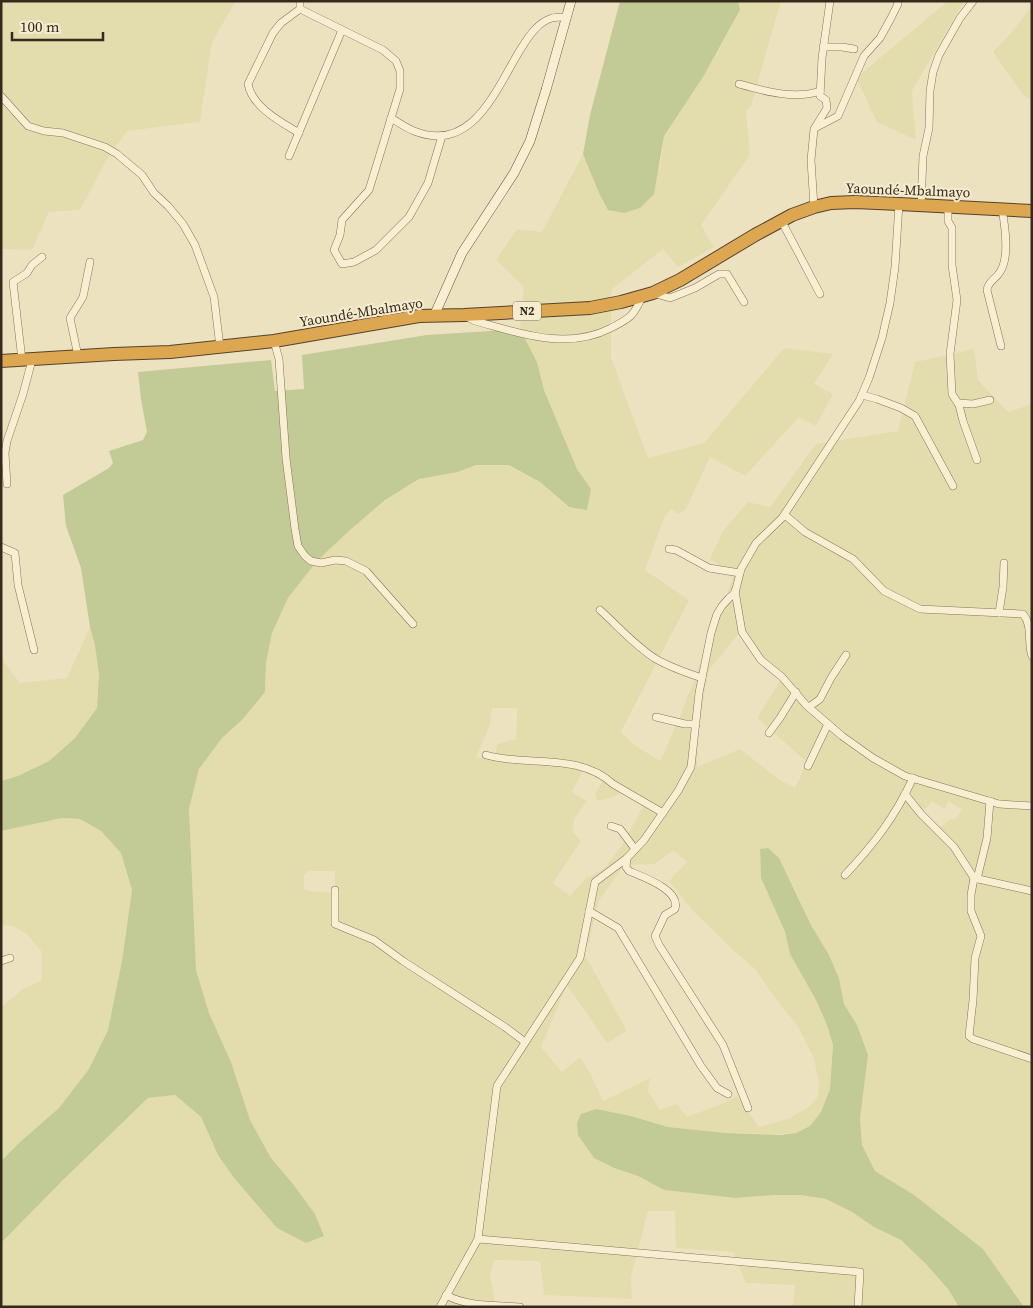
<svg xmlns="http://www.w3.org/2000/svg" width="1033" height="1308" font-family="'Source Serif 4',serif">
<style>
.farmland{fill:#e3ddae;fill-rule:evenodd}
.green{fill:#c2cb95}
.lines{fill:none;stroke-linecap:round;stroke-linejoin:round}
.street-casing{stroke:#867358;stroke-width:8}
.secondary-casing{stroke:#68543c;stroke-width:10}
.highway-casing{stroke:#54412d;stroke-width:14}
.street{stroke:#f8efd3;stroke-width:7}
.secondary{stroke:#f8efd3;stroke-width:9}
.highway{stroke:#dda751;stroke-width:12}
.labels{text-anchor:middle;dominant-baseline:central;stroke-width:4;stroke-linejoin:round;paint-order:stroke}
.shield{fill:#f5ecd0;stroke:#6f6453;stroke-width:1}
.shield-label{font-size:12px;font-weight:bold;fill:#362a1d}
.street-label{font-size:14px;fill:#362a1d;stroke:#f5ecd0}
</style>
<rect width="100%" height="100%" fill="#ede2c0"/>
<!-- farmland -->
<g class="farmland">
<polygon points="1,1 236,1 212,42 200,122 127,131 107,159 80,210 49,212 32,250 1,249"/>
<path d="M738 1H781L751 106 746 111 750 155 701 225 714 247 678 267 663 249 611 290V357L648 458 704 443 784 348 833 354 814 384 833 394 816 426 799 417 745 476 710 457 686 509 679 514 671 509 665 516 645 570 689 600 621 732 633 744 660 761 679 719 698 670 717 608 726 596 734 574 710 559 722 532 748 502 770 507 816 444 898 431 915 362 974 349 978 380 1008 412 1032 404V1307H1024L983 1249 914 1195 875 1171 862 1145 860 1118 863 1090 857 1025 844 1004 839 978 829 955 811 925 791 882 768 848 760 849 761 878 785 933 790 954 816 1000 827 1025 833 1045 830 1089 821 1112 810 1126 796 1133 781 1134 725 1133 668 1127 631 1116 594 1158 614 1168 638 1176 664 1190 736 1198 774 1195H801L826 1199 852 1212 874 1227 901 1240 926 1264 948 1289 959 1307H793L795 1285 746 1283 733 1252 676 1248 675 1211H648L631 1277 632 1299 544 1295 540 1261 494 1260 490 1275 496 1307H1V1243L64 1179 148 1098 175 1095 201 1117 218 1155 234 1178 277 1228 324 1236 315 1214 293 1184 271 1158 250 1120 231 1062 209 1013 196 970 189 809 199 769 222 738 242 720 265 692 266 663 272 633 288 598 317 561 350 530 385 500 419 479 458 472 476 465H509L540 482 568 507 591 489 577 469 544 390 537 362 520 329 524 287 496 260 517 229 542 232 583 154 591 173 660 169 664 136 703 77 729 31 740 10ZM741 631 780 681 757 718 807 762 795 788 780 780 740 749 697 767 698 733 708 671ZM492 708H517L516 739 497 744 495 757 476 758 490 724ZM584 768 605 777 595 794 597 801 610 798 623 792 645 803 622 845 604 869 585 879 570 896 553 883 581 841 573 832 574 820 587 801 572 792ZM932 801 944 809 949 801 962 810 955 820 950 819 941 827 921 814ZM673 850 687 862 669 881 694 912 734 951 754 968 778 1002 797 1025 814 1059 819 1084 818 1096 810 1106 790 1118 759 1127 737 1096 724 1103 687 1117 677 1104 660 1110 648 1091 650 1078 603 1101 591 1075 580 1057 562 1072 541 1047 567 985 607 1043 627 1031 589 962 586 959 584 950 589 943 599 900 623 867 631 865 655 864ZM308 871H335V893L310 891 304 889V876Z"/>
<polygon points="948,1 964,1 912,91 916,140 877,122 856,78"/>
<polygon points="1032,6 1032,100 1024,96 993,52 1011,33"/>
<polygon points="90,627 95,646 99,674 97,708 75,738 49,761 18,776 1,781 1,658 20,683 67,678"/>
<polygon points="62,818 80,819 101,831 121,853 132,890 122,961 108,1030 89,1069 59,1108 20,1142 1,1161 1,1007 23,989 42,980 42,952 27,934 12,926 1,925 1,831"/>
</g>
<!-- green -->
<g class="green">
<polygon points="620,1 738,1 740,10 703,77 664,136 654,194 640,208 624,213 608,210 599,193 583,154 590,115"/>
<polygon points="520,329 537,362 544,390 577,469 591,489 587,510 569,507 540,482 509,465 476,465 458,472 419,479 385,500 350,530 317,561 288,598 272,633 266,663 265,692 242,720 222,738 199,769 189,809 196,970 209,1013 231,1062 250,1120 271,1158 293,1184 315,1214 324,1236 306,1243 277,1228 234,1178 218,1155 201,1117 175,1095 148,1098 64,1179 1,1243 1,1161 20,1142 59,1108 89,1069 108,1030 122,961 132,890 121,853 101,831 80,819 62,818 1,831 1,781 18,776 49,761 75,738 97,708 99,674 95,646 90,627 81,568 66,526 63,495 109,468 113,463 109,451 143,440 147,432 141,399 138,372 271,360 275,391 304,389 302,355 427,335"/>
<polygon points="768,848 779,858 811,925 829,955 839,978 844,1004 857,1025 868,1055 860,1118 862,1145 875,1171 914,1195 983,1249 1024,1307 959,1307 948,1289 926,1264 901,1240 874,1227 852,1212 826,1199 801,1195 774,1195 736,1198 664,1190 638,1176 614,1168 594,1158 578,1135 577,1123 581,1114 596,1109 631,1116 668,1127 725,1133 781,1135 796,1133 810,1126 821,1112 830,1089 833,1045 827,1025 816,1000 790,954 785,932 761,878 760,849"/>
</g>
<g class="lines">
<!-- street casing -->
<g class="street-casing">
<g id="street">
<polyline points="300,9 383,50 396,61 400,71 400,89 369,190 342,220 340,235 334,250 342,264 354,262 376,250 409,217 428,183 442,136"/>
<polyline points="823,47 842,47 854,49"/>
<path d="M739 84C764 91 795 100 820 91"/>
<polyline points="1,96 28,126 44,131 63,133 105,147 117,154 142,175 154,193 168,206 183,224 195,245 214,297 220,347"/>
<path d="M391 118C398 122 406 128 414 131 474 155 497 86 522 47 529 36 538 22 552 18 556 17 562 17 567 17"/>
<polyline points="815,128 838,116 864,56 880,38 891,18 898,4 897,1"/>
<path d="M299 133C281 122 252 107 248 84L273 33 281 23 300 9V1"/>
<polyline points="289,156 342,30"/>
<polyline points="921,205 923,156 929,128 930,91 933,72 939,55 960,18 973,1"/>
<polyline points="948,206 948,221 952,228 952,265 957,300 950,354 952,394 959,405 963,421 977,460"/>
<polyline points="814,207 811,160 814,129 827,108 826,100 820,96 822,58 830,1"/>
<polyline points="781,220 820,294"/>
<polyline points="653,293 670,298 695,288 719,274 727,274 744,302"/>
<path d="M467 317 475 321C520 333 566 351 611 328 630 318 633 317 642 297"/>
<polyline points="274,341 279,359 286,458 295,529 298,546 305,556 311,561 321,563 335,560 346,561 366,571 413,624"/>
<path d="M1001 346 987 290C988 281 996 279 1000 272 1010 257 1005 226 1002 209"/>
<polyline points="78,356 70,318 83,297 90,262"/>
<polyline points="22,360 13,282 27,273 32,265 42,257"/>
<polyline points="862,395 877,399 901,408 915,416 953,486"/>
<polyline points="958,403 973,404 990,400"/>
<polyline points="7,484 5,453 7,441 23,394 32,360"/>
<path d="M785 515 805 532 853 559 884 591 920 609 1023 614C1033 626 1027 642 1032 656"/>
<polyline points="1,547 15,553 18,585 34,650"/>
<polyline points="669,549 676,550 709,568 740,573"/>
<polyline points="735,591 742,632 761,660 782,677 806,705 842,736 873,758 905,776 999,804 1032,806"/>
<path d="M600 610C618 626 635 646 656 659 670 667 687 673 702 678"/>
<polyline points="999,613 1003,587 1004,563"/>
<polyline points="809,707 820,699 831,678 846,655"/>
<polyline points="656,717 685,724 696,724"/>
<polyline points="769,733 780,718 796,692"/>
<path d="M486 755C527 767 578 752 613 784L663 813"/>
<polyline points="808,766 828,724"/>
<polyline points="905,794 921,814 954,847 974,878 1032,891"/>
<polyline points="611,826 620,829 635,849"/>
<path d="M845 875C874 844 895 817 913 778"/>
<polyline points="974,878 971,895 971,911 981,936 975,958 973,1000 969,1036 973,1039 1032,1059"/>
<polyline points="977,879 987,838 990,801"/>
<polyline points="335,890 335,924 374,940 403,961 505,1027 525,1042"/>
<polyline points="589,911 618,928 701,1066 717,1088 728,1094"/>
<polyline points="1,961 10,958"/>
<path d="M748 1108 723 1045 659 945 655 936 665 915 675 909C681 890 643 877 629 871L626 867 627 858 644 840 678 791 691 767 699 693 711 633 717 614 722 606 729 598 735 593 741 569 756 543 782 518 859 401 869 378 882 338 890 303 895 267 899 204"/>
<polyline points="478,1239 860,1272 858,1307"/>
<path d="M446 1295C467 1307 497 1305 520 1307"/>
<polyline points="440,1307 478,1239 497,1086 580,958 595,882 627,858"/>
</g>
</g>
<!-- secondary casing -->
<g class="secondary-casing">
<polyline id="secondary" points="434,316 462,253 514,173 530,141 546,90 571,1"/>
</g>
<!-- highway casing -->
<g class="highway-casing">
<polyline id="highway" points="1,361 114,354 170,352 274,341 419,316 464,315 590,308 621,302 653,293 680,280 755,235 792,215 814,207 831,203 855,202 899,204 1032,211"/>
</g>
<!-- street -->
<use href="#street" class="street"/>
<!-- secondary -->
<use href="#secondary" class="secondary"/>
<!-- highway -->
<use href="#highway" class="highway"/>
</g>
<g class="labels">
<!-- shield labels -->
<rect class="shield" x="513" y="301.5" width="28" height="19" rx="4"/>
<g class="shield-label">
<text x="527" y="311">N2</text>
</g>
<!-- street labels -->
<g class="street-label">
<text transform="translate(908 190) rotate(2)">Yaoundé-Mbalmayo</text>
<text transform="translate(361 312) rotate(-9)">Yaoundé-Mbalmayo</text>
</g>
</g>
<!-- border -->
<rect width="1033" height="1308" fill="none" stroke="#362a1d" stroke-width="5"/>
<!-- scale -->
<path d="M12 32v8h91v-8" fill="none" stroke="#362a1d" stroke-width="2.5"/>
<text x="20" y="32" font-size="15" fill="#362a1d" stroke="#f5ecd0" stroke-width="4" paint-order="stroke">100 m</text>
</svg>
